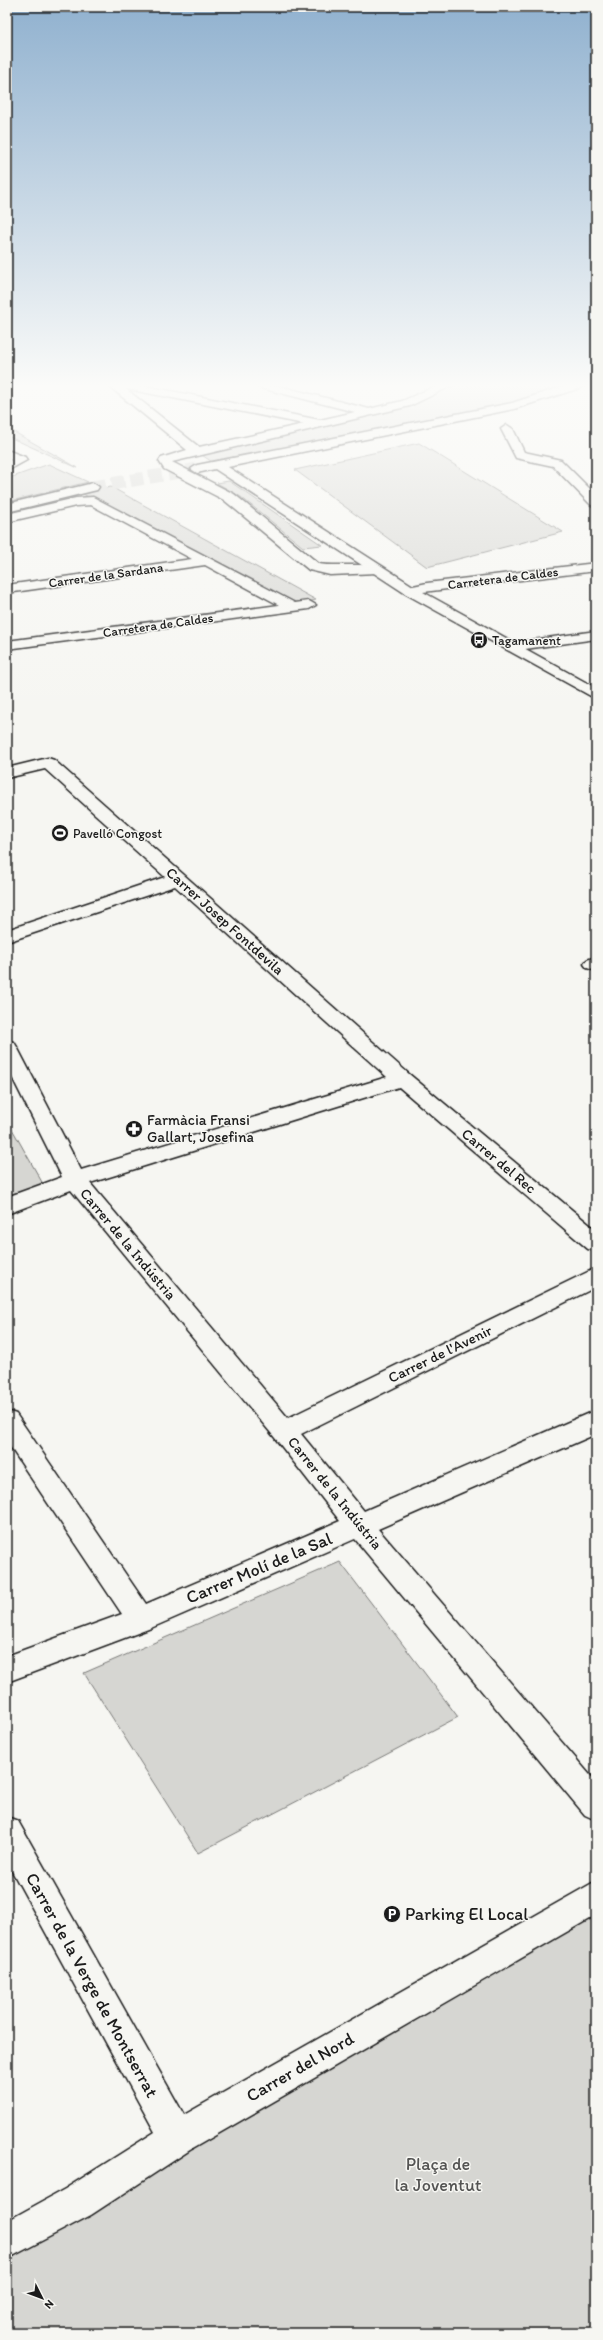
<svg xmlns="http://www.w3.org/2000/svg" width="603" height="2340" font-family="Itim,sans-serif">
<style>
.green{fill:#d6d6d2;stroke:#797977}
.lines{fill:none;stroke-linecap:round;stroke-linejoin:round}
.secondary-tunnel{stroke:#d5d5d2;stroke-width:13;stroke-dasharray:13 6;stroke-linecap:butt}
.street-casing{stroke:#1c1c1c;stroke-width:3}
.secondary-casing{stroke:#1c1c1c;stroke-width:3}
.street{fill:#f6f6f2;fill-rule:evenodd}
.secondary{fill:#f6f6f2;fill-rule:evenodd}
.labels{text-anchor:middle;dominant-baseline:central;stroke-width:3;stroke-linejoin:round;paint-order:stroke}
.far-street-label{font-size:13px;fill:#1c1c1c;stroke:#f6f6f2}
.far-poi-label{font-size:13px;fill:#1c1c1c;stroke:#f6f6f2;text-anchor:start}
.street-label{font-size:15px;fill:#1c1c1c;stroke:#f6f6f2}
.poi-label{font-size:15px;fill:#1c1c1c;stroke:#f6f6f2;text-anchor:start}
.near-street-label{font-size:18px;fill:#1c1c1c;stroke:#f6f6f2}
.near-poi-label{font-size:18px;fill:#1c1c1c;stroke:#f6f6f2;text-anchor:start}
.near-park-label{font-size:18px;fill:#545453;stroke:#f6f6f2}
</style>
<rect width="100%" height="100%" fill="#f6f6f2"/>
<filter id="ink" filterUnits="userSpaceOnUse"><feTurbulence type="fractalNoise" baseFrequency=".025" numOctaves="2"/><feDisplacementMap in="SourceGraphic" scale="8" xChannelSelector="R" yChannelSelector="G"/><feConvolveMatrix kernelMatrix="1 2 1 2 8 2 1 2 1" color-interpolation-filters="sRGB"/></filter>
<g filter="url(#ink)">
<!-- green -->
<g class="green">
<polygon points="446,386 576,386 514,406 217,465 197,452 406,404"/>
<polygon points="7,428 78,468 7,436"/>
<polygon points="419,443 563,532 427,567 295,470"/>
<polygon points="49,464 88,482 7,502 7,479"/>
<polygon points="229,481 322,545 303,547 241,497 217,483"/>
<polygon points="111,487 316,600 298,604 81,493"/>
<polygon points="7,1120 47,1191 7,1206"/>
<polygon points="340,1562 458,1717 198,1853 84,1673"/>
<polygon points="596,1897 596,2333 7,2333 7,2241"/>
</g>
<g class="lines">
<!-- secondary-tunnel -->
<polyline class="secondary-tunnel" points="93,487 197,469"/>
<!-- street casing -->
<g class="street-casing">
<g id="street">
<path d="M109 386H145L320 420 355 412 261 388 259 386H279L369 409 402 401 436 386H451L410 406 172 462 234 494 319 564C332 567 379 562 384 569L377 573 330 575 309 570 224 500 164 469 159 461 161 458 187 450ZM126 389H127L304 424 199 447Z"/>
<polygon points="507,425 513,429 524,452 561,460 596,495 596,506 591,505 553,466 516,458 501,429"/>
<polygon points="7,450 25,457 27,460 7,471 7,462 11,460 7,458"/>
<polygon points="93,497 295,603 309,601 316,605 309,609 7,649 7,641 279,605 205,565 7,593 7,585 192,559 91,505 76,506 7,522 7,514 76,498"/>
<polygon points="596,631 596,639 511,651 504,647 511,643"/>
<polygon points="48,758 54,760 409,1074 596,1230 596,1251 588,1249 399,1087 90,1183 288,1418 596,1268 596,1287 301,1434 364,1511 596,1410 596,1434 378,1529 596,1782 596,1820 585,1815 355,1539 151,1628 7,1682 7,1656 122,1614 7,1442 7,1411 16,1414 146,1604 340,1521 275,1438 71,1190 7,1214 7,1197 62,1177 7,1067 7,1041 14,1042 17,1047 81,1170 387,1077 175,886 7,942 7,930 165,877 45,769 7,778 7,768"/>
<polygon points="596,957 596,971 587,968 584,964 587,960"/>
<polygon points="7,1817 18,1821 184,2115 596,1881 596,1915 190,2150 91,2215 7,2259 7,2221 65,2189 155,2132 7,1862"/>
</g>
</g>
<!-- secondary casing -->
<g class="secondary-casing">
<g id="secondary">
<polygon points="564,386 582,386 580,388 514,409 228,467 413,586 427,583 596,563 596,571 423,592 596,688 596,699 406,594 215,469 197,473 191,469 197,465 512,403"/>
<polygon points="93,483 99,487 97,490 7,512 7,504"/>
</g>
</g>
<!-- street -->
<use href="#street" class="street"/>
<!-- secondary -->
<use href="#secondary" class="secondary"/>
</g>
</g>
<!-- sky -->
<linearGradient id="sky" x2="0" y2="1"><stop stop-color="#90b1cf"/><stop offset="0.54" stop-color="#fbfbf9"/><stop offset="1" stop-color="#fbfbf9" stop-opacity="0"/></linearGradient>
<rect width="603" height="714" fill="url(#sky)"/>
<!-- icons -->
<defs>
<g id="bus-disc" transform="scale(0.9)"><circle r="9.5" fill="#1c1c1c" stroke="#f6f6f2"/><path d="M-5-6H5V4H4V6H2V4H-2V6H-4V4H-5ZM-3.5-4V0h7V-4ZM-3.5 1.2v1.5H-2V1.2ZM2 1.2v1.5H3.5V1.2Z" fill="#fff"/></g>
<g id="stadium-disc" transform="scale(0.9)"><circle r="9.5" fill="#1c1c1c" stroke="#f6f6f2"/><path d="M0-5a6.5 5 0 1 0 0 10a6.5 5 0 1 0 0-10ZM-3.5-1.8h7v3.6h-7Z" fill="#fff"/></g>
<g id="pharmacy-disc" transform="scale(0.9)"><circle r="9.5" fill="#1c1c1c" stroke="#f6f6f2"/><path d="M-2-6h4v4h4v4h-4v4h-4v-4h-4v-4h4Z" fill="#fff"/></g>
<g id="parking-disc" transform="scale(0.9)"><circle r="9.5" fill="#1c1c1c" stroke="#f6f6f2"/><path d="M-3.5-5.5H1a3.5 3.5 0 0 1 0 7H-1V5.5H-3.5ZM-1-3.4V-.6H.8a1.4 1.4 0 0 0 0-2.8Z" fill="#fff"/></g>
</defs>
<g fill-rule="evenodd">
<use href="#bus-disc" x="479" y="640"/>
<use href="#stadium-disc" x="60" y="833"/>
<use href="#pharmacy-disc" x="134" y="1129"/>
<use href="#parking-disc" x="392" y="1914"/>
</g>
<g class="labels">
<!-- far-street labels -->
<g class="far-street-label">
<text transform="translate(106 575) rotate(-8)">Carrer de la Sardana</text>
<text transform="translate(503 578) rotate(-7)">Carretera de Caldes</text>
<text transform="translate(158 625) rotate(-8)">Carretera de Caldes</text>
</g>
<!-- far-poi labels -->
<g class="far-poi-label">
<text x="492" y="640">Tagamanent</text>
<text x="73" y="833">Pavelló Congost</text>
</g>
<!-- street labels -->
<g class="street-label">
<text transform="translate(225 921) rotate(42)">Carrer Josep Fontdevila</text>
<text transform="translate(499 1161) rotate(40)">Carrer del Rec</text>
<text transform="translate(128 1244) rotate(50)">Carrer de la Indústria</text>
<text transform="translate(440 1354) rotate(-26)">Carrer de l'Avenir</text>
<text transform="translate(335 1493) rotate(51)">Carrer de la Indústria</text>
</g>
<!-- poi labels -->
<g class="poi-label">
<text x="147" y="1120">Farmàcia Fransi<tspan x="147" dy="17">Gallart, Josefina</tspan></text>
</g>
<!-- near-street labels -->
<g class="near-street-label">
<text transform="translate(259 1568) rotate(-23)">Carrer Molí de la Sal</text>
<text transform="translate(92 1985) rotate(61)">Carrer de la Verge de Montserrat</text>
<text transform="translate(300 2067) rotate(-30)">Carrer del Nord</text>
</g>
<!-- near-poi labels -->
<g class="near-poi-label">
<text x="405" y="1914">Parking El Local</text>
</g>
<!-- near-park labels -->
<g class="near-park-label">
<text x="438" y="2164">Plaça de<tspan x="438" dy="21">la Joventut</tspan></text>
</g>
</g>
<!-- margin -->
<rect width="603" height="2340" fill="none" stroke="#f6f6f2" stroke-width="24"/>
<rect x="12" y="12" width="579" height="2316" fill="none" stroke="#1c1c1c" stroke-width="1.5" filter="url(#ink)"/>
<!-- north arrow -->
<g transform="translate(42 2298) rotate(132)" stroke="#f6f6f2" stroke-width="3" paint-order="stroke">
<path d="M0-3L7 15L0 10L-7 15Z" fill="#1c1c1c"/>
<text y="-6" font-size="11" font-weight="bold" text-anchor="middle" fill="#1c1c1c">N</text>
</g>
</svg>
